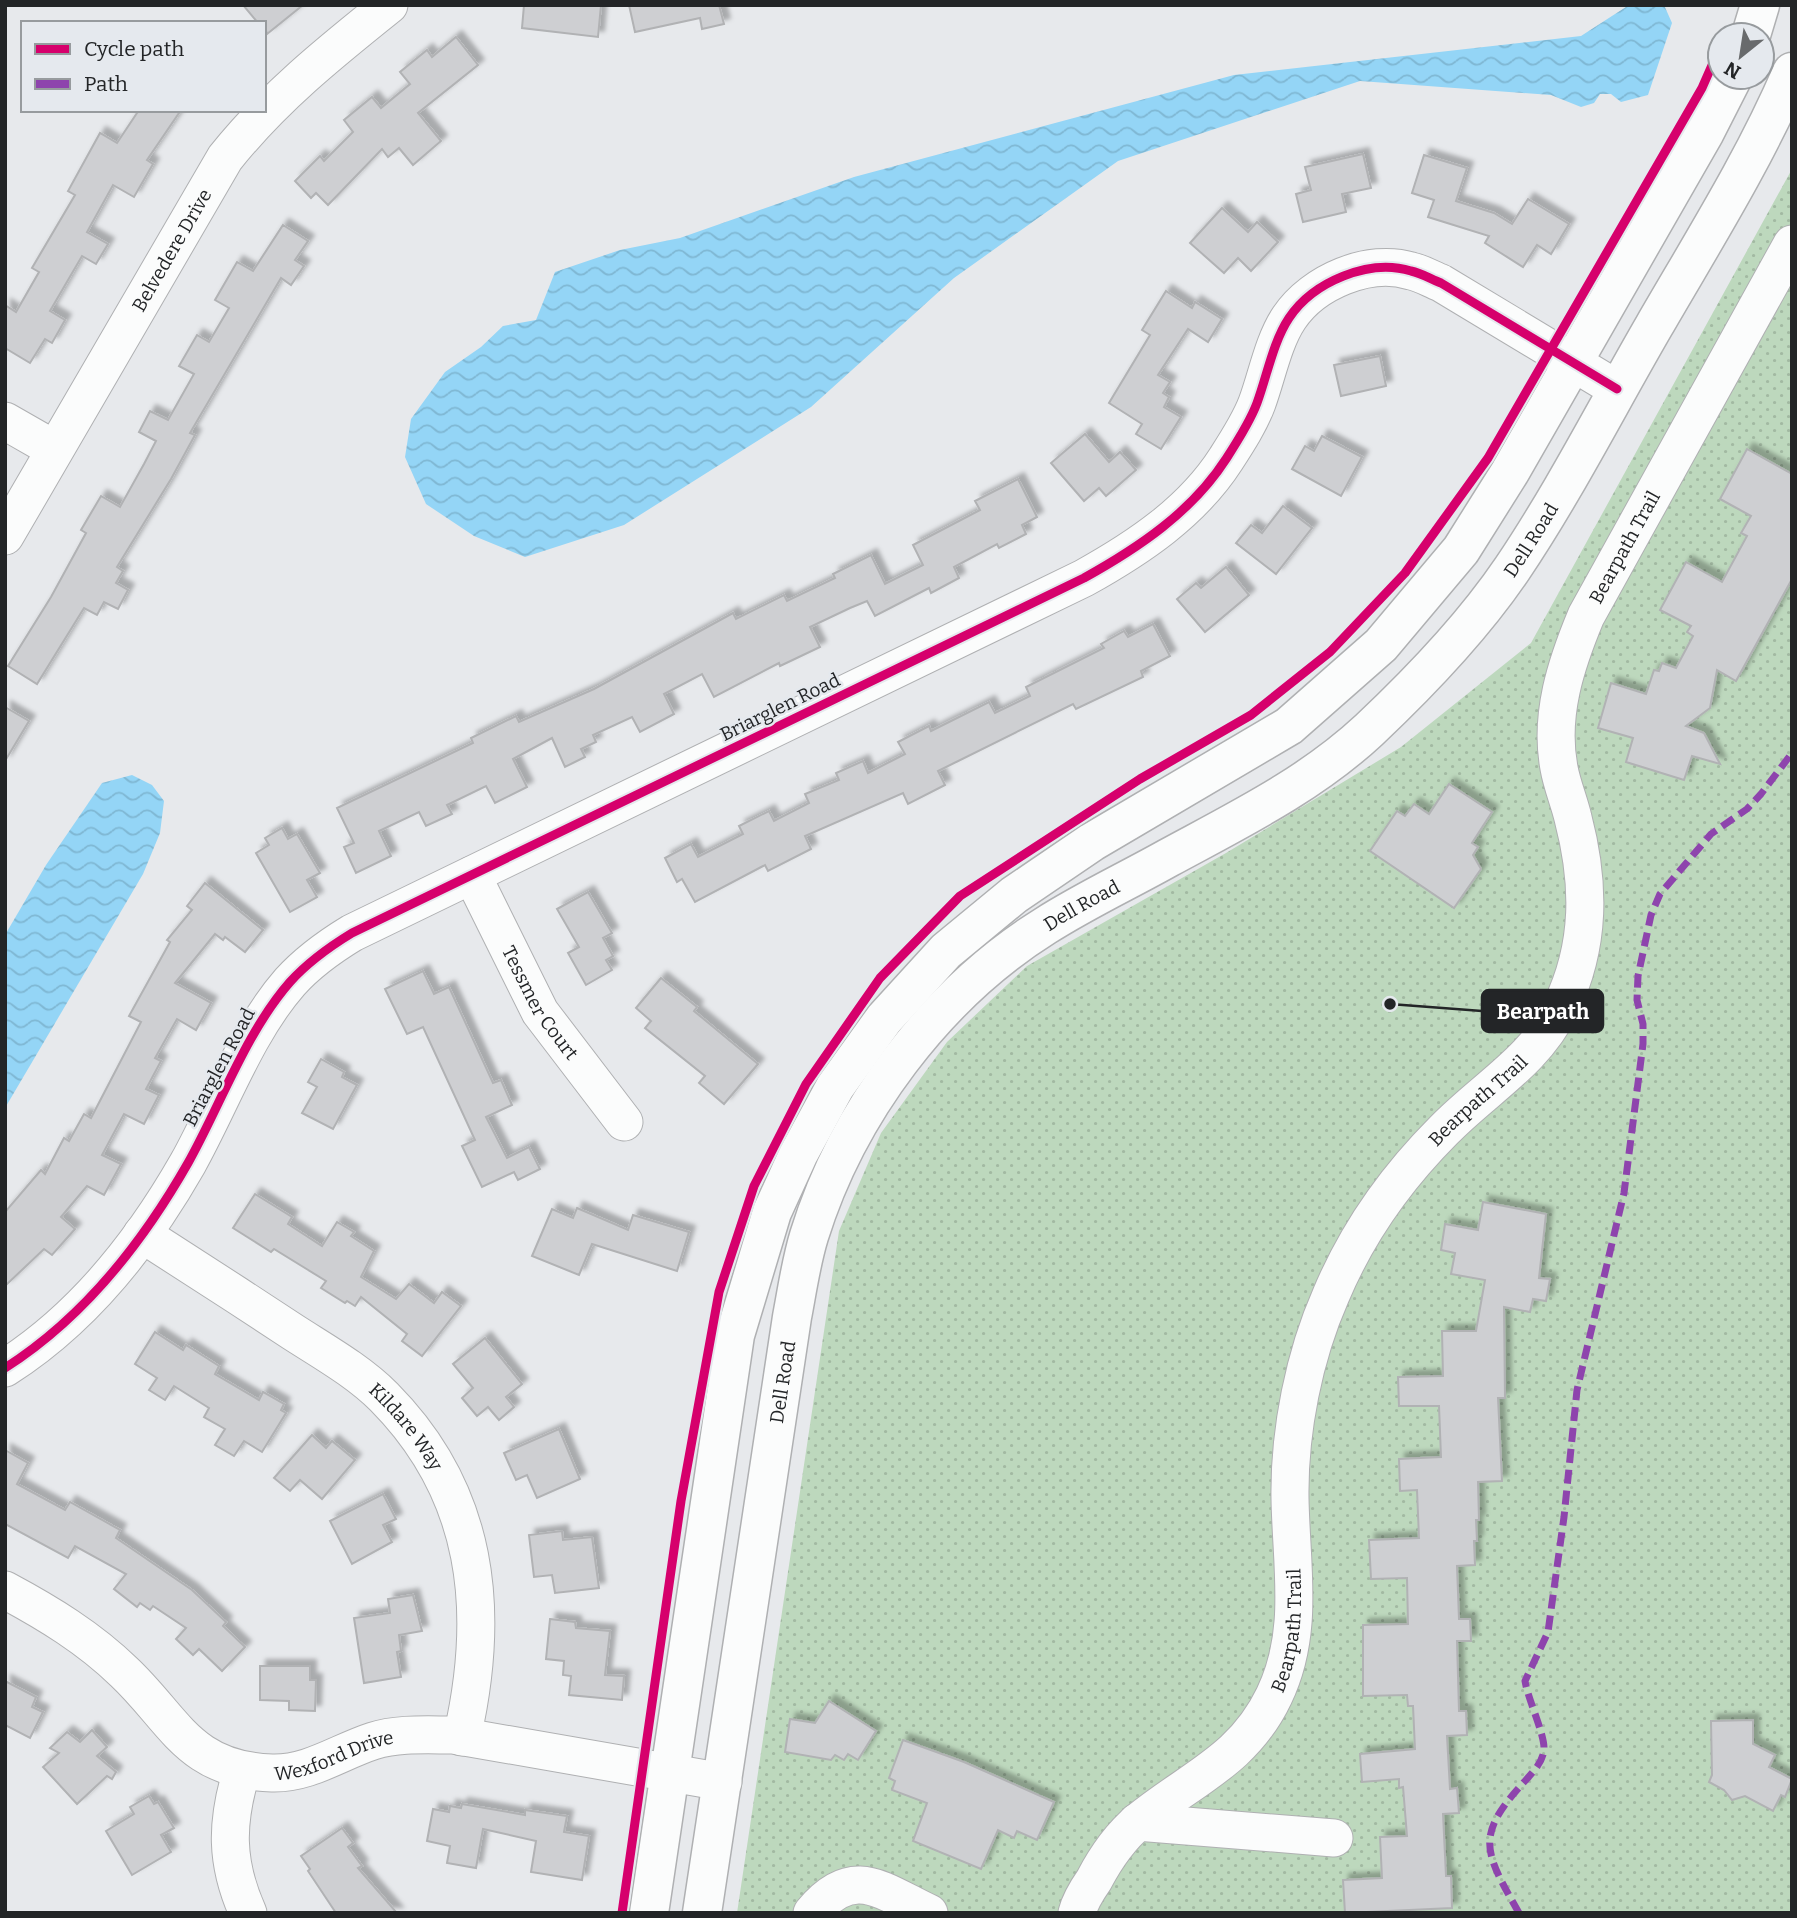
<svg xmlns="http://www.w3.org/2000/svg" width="1797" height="1918" font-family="Bitter,serif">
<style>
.grass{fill:url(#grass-dots)}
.water{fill:url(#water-waves)}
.building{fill:#cecfd2;stroke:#b1b2b4;stroke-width:2;filter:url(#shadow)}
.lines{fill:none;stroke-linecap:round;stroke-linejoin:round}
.minor-casing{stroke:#afb0b2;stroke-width:39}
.major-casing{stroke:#afb0b2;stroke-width:41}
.minor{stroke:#fbfcfc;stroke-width:37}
.major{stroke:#fbfcfc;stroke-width:38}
.quiet{stroke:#8e44ad;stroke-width:7;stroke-dasharray:14 7;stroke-linecap:butt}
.cycleway-casing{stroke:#e5e9ee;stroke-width:13}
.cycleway{stroke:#d6006c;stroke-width:9}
.labels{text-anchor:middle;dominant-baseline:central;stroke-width:5;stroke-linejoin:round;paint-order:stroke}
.street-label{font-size:19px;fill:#232527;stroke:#e5e9ee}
.leader{fill:none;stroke:#232527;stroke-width:2.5}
.callout-dot{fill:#232527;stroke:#e5e9ee;stroke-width:2.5}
.callout{fill:#232527;stroke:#232527;stroke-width:2.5}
.callout-label{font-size:21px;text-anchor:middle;font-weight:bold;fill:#fff}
</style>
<defs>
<pattern id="grass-dots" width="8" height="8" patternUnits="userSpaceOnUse" patternTransform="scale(1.75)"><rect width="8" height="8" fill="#bdd8bd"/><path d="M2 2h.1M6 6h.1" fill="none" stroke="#a2b9a2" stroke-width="1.8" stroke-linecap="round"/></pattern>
<pattern id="water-waves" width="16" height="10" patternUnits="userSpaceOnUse" patternTransform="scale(1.75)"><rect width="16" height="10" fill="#94d5f6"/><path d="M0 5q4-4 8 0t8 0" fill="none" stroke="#7fb7d3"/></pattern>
<filter id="shadow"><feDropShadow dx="6" dy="-6" stdDeviation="2" flood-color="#0004"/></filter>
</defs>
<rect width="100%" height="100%" fill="#e7e9ec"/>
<!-- grass -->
<polygon class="grass" points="1792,169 1792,1913 737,1913 839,1231 881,1133 947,1042 1027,966 1226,853 1401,747 1531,643"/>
<!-- water -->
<g class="water">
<polygon points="1629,5 1664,5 1672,23 1648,95 1621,102 1611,94 1600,94 1594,103 1581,107 1551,95 1360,81 1118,161 954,278 811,407 624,525 525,557 474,536 426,504 405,457 411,419 445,372 481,347 503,326 536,320 555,272 620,250 680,238 854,177 1234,75 1581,36"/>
<polygon points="132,775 152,785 164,801 160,833 143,874 5,1108 5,935 46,865 102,783"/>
</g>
<!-- building -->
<g class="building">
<polygon points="243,5 303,5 267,34 264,23 258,23"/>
<polygon points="524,5 601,5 598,37 522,28"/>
<polygon points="629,5 719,5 724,24 702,29 700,18 635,32"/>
<polygon points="456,37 478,65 418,113 441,141 413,165 399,148 388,157 382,149 328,205 316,193 311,198 295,181 320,156 324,161 353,132 344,120 372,97 381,108 410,84 400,72 427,50 432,57"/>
<polygon points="139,110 181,110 147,160 153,164 134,197 113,185 87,232 108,244 96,264 82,256 50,311 65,320 52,343 45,339 30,363 5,348 5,305 16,312 39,272 32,268 75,195 68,191 100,133 117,143"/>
<polygon points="1363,154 1371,188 1342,194 1346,212 1303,222 1296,194 1311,190 1305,167"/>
<polygon points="1424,155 1467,168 1456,201 1494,213 1512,224 1528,199 1569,224 1551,254 1537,245 1523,267 1485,243 1489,236 1428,217 1434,200 1412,193"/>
<polygon points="1222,208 1248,232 1257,222 1278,242 1251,271 1238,258 1224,273 1190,243"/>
<polygon points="283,225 308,241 295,260 304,266 291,285 281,278 190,433 195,435 171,479 117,567 123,571 116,583 128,590 118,609 104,602 97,615 84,608 37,684 8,666 51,597 86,533 81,530 101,496 120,507 144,464 156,441 139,432 150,411 168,420 194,374 179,366 197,335 209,342 229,308 215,300 237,262 253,271"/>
<polygon points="1166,291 1192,308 1195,302 1222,319 1208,342 1188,329 1158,375 1170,382 1163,393 1169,397 1164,407 1181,417 1161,449 1136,434 1142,424 1109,403 1150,335 1142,330"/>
<polygon points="1380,356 1386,386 1341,396 1334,365"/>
<polygon points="1085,434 1109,462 1120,452 1136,470 1106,496 1099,488 1084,501 1051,463"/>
<polygon points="1322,436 1362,457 1341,496 1292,469 1305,446 1314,451"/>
<polygon points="1747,449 1792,474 1792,579 1736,681 1717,670 1710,708 1686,726 1704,733 1720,764 1692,756 1684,780 1626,762 1633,738 1598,728 1611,683 1646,694 1654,670 1659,671 1662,663 1676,668 1693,636 1687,632 1691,626 1660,610 1686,562 1722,582 1747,536 1741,533 1751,516 1720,499"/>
<polygon points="1018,479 1037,517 1022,525 1026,534 999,548 997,544 954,567 959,578 931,593 929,588 875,616 867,601 850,608 810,627 820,647 780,666 779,663 714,697 702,674 664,694 674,714 640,732 632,717 593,735 596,742 581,749 585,757 565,767 552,738 513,759 527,787 495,803 486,786 447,805 452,814 426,826 419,812 379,831 391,856 356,873 344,847 354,843 337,808 473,743 471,738 516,716 519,722 594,689 733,613 736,619 784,595 787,601 835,578 833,574 871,555 885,584 923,565 913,545 980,510 975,501"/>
<polygon points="1283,506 1312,528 1276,574 1236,543 1251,525 1262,533"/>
<polygon points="1226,567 1249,595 1205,632 1177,599 1196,583 1201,588"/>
<polygon points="1153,624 1170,656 1141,671 1143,677 1076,709 1073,704 938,771 945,785 908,804 903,793 805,836 811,849 768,871 765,865 695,902 682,879 677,882 665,858 691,844 698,857 743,834 739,826 769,811 774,821 809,803 805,794 839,780 836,773 863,761 868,773 905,754 898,742 929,726 931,731 989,702 995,713 1030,696 1026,687 1104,648 1101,644 1124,631 1128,637"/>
<polygon points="5,707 29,721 5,761"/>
<polygon points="1449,784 1492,812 1472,843 1478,847 1473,855 1481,869 1454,908 1370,851 1397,811 1405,816 1414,804 1429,814"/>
<polygon points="282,828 288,839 297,834 320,873 307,880 317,897 290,912 256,853 269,845 265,838"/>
<polygon points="205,883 263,930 245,952 225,937 223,940 215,934 175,983 211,1003 196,1030 177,1019 155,1058 161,1061 146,1089 159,1095 144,1124 124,1114 102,1155 121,1164 104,1195 87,1186 61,1217 75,1229 52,1255 44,1249 5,1286 5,1212 41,1170 45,1174 64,1138 69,1141 84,1114 91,1118 141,1022 129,1016 170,942 167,940 192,910 187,906"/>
<polygon points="588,892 612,933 603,938 613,956 606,960 612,970 586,985 568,953 579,947 557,909"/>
<polygon points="423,971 434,994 449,987 493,1083 501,1080 512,1105 486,1117 507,1158 529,1147 540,1169 518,1180 514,1172 482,1187 462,1146 475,1140 423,1027 407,1034 385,989"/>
<polygon points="661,978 697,1007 694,1011 758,1064 724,1104 699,1083 705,1076 645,1028 651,1021 636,1008"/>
<polygon points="321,1059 344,1072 342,1077 357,1085 333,1129 302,1113 317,1087 308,1082"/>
<polygon points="255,1194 292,1217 288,1224 322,1246 337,1222 354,1232 351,1236 374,1251 361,1277 396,1299 409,1284 434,1303 442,1292 461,1306 422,1356 402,1341 407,1334 361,1297 355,1306 347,1301 345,1303 321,1288 326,1281 274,1249 271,1252 233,1228"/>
<polygon points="1483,1202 1546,1214 1539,1278 1550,1279 1546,1301 1533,1299 1530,1312 1504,1307 1505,1398 1498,1398 1502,1481 1478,1482 1479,1520 1476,1520 1477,1541 1474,1541 1475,1565 1457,1566 1459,1619 1470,1619 1471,1641 1457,1641 1459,1711 1466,1711 1467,1735 1447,1736 1450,1789 1457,1788 1459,1813 1443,1814 1446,1876 1451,1876 1452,1908 1345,1913 1343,1880 1382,1878 1380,1837 1407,1836 1403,1787 1399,1788 1399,1779 1362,1782 1360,1754 1415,1749 1413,1706 1408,1706 1407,1695 1363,1696 1363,1625 1408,1624 1407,1578 1371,1579 1369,1540 1419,1538 1417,1490 1400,1491 1399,1459 1441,1457 1439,1406 1399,1406 1398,1377 1443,1376 1442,1331 1476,1331 1485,1280 1451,1274 1455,1253 1441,1250 1445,1224 1478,1230"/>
<polygon points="577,1208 628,1230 633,1215 689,1232 677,1271 592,1244 579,1275 532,1256 552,1209 573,1218"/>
<polygon points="155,1332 183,1350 186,1345 219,1366 215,1374 259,1400 263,1392 284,1404 281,1410 286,1413 262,1452 244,1441 234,1456 215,1445 225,1429 204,1417 209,1408 174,1386 165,1400 149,1390 157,1378 135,1364"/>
<polygon points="485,1338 522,1384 506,1397 514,1407 499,1420 488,1407 477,1416 462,1398 473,1388 453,1364"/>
<polygon points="559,1429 580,1479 537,1498 527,1475 516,1480 504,1453"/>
<polygon points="312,1435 326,1448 332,1441 355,1460 322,1499 300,1480 290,1491 274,1478"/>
<polygon points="5,1450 28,1463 17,1484 65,1510 70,1502 120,1530 116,1538 192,1590 226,1622 223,1626 245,1647 222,1671 199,1649 193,1655 176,1639 186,1628 153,1606 150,1610 140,1603 137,1607 114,1589 126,1574 75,1546 68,1558 5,1524"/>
<polygon points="383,1494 396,1519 383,1525 392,1542 352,1564 330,1521"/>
<polygon points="562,1531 563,1540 592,1537 599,1588 555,1593 552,1575 534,1577 529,1535"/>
<polygon points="413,1595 422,1631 399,1635 401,1651 397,1652 401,1677 364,1683 354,1618 390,1613 388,1599"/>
<polygon points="550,1619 575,1622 576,1628 610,1631 605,1675 624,1676 622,1700 569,1695 571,1676 563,1675 564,1661 546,1659"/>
<polygon points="260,1666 310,1666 310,1680 316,1680 315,1711 289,1710 289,1701 260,1700"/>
<polygon points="5,1681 36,1697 32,1707 43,1712 30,1738 5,1725"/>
<polygon points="829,1701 876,1731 858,1760 848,1754 844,1760 835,1755 831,1760 785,1752 790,1719 815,1723"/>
<polygon points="1753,1720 1753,1744 1775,1755 1769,1767 1792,1779 1785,1797 1781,1795 1773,1811 1745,1796 1732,1800 1724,1790 1709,1782 1712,1775 1711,1721"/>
<polygon points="92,1730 107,1747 97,1756 116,1772 112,1779 107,1776 77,1804 43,1767 59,1753 50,1748 67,1732 80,1742"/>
<polygon points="903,1740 964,1762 1054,1802 1037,1840 1017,1831 1014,1838 998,1830 981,1869 913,1841 927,1803 892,1790 895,1781 889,1778"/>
<polygon points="149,1796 154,1804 158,1802 174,1828 161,1835 171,1852 132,1875 106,1831 134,1814 130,1807"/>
<polygon points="462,1804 525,1815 525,1810 567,1816 564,1832 589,1836 582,1880 531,1872 536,1841 483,1829 476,1868 447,1863 450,1846 427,1841 433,1809 449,1812 450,1806 461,1808"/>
<polygon points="342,1828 353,1843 348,1847 362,1866 358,1868 397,1913 336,1913 308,1871 310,1869 301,1856"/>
</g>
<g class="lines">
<!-- minor casing -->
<g class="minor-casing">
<g id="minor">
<polyline points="5,421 54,449"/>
<path id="s1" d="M5 536 225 158C273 98 329 53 389 5"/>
<path id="s2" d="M472 875 540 1012 624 1122"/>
<path id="s3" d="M142 1234C192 1266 243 1299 293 1332 324 1352 358 1371 384 1397 479 1493 491 1610 462 1737"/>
<path d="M5 1368C82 1319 143 1242 188 1163 220 1106 246 1032 290 982 308 962 329 947 352 933L1084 578C1138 548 1192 512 1226 459 1237 442 1250 422 1257 403 1267 376 1273 342 1289 318 1313 282 1369 258 1411 271 1421 273 1431 279 1441 283L1617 389"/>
<path id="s4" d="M5 1590C48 1613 89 1638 124 1672 175 1720 188 1770 272 1773 309 1774 339 1752 373 1741 398 1733 427 1735 453 1735L723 1782"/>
<path d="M242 1770C226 1822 225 1862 248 1913"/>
<polyline points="1137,1822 1334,1838"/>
<path d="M812 1913C853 1863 882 1891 929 1913"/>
<path id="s5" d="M1077 1913C1080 1901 1087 1890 1094 1880 1105 1859 1121 1836 1139 1821 1190 1779 1243 1761 1274 1696 1305 1632 1291 1566 1290 1498 1289 1431 1304 1356 1331 1295 1357 1233 1397 1177 1444 1130 1485 1088 1535 1061 1561 1007 1591 945 1590 883 1573 818 1569 801 1562 785 1559 768 1549 715 1566 664 1586 616L1792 244"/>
</g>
</g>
<!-- major casing -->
<g class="major-casing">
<g id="major">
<polyline points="1751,35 1760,5"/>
<polyline points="649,1913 735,1335 772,1212 798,1155 835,1087 884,1019 946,951 1014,895 1092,842 1289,726 1381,645 1461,550 1510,472 1705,132 1733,77"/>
<path id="s6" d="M702 1913 792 1317C797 1291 801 1262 809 1236 847 1113 935 995 1045 926 1084 901 1127 881 1168 858 1238 820 1310 785 1369 730 1421 681 1472 628 1512 569 1564 492 1607 407 1654 326 1702 243 1754 161 1792 72"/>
</g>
</g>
<!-- minor -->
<use href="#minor" class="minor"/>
<!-- major -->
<use href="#major" class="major"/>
<!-- quiet -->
<path class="quiet" d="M1519 1913C1484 1851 1474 1836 1525 1781 1533 1772 1544 1761 1544 1748 1544 1733 1528 1699 1525 1681L1548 1632 1564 1517 1577 1390 1624 1193 1643 1044V1024L1637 1000 1638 976 1651 915 1660 894 1711 834 1747 809 1761 794 1792 753"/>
<!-- cycleway casing -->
<g class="cycleway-casing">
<g id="cycleway">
<path d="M5 1368C82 1319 143 1242 188 1163 220 1106 246 1032 290 982 308 962 329 947 352 933L1084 578C1138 548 1192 512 1226 459 1237 442 1250 422 1257 403 1267 376 1273 342 1289 318 1313 282 1369 258 1411 271 1421 273 1431 279 1441 283L1617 389"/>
<polyline points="622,1913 681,1501 719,1292 754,1186 806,1084 880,978 960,896 1140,779 1251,715 1330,652 1405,573 1488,458 1702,88 1720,47"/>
</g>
</g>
<!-- cycleway -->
<use href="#cycleway" class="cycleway"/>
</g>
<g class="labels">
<!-- street labels -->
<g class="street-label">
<text stroke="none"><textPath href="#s1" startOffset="331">Belvedere Drive</textPath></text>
<text stroke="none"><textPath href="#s6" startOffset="1713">Dell Road</textPath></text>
<text stroke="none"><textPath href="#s5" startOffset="1561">Bearpath Trail</textPath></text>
<text transform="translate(780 707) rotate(-26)">Briarglen Road</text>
<text stroke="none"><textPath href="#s6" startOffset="1125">Dell Road</textPath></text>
<text stroke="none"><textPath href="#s2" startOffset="145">Tessmer Court</textPath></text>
<text transform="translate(219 1067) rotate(-62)">Briarglen Road</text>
<text stroke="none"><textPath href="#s5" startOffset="954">Bearpath Trail</textPath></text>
<text stroke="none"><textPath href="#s6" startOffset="537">Dell Road</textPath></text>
<text stroke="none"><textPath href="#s3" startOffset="329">Kildare Way</textPath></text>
<text stroke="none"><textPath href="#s5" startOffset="366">Bearpath Trail</textPath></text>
<text stroke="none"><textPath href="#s4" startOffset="396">Wexford Drive</textPath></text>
</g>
</g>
<!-- callouts -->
<path class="leader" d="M1390 1004L1482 1011"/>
<circle class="callout-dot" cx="1390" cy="1004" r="7"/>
<rect class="callout" x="1482" y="990" width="121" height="42" rx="7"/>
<g class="callout-label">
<text x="1543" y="1019">Bearpath</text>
</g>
<!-- border -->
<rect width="1797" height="1918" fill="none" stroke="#232527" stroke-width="14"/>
<!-- legend -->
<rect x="21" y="21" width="245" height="91" fill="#e5e9ee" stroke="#979b9e" stroke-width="2"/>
<rect x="35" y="44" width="35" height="10" fill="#d6006c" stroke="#979b9e" stroke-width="2"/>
<text x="84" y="56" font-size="21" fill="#232527">Cycle path</text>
<rect x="35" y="79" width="35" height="10" fill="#8e44ad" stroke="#979b9e" stroke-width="2"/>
<text x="84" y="91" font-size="21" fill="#232527">Path</text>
<!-- north arrow -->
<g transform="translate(1741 56) rotate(210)"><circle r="33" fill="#e5e9ee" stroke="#979b9e" stroke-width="2"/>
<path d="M0-5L12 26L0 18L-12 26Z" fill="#686a6c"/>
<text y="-10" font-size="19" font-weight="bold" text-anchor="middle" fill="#232527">N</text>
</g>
</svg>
